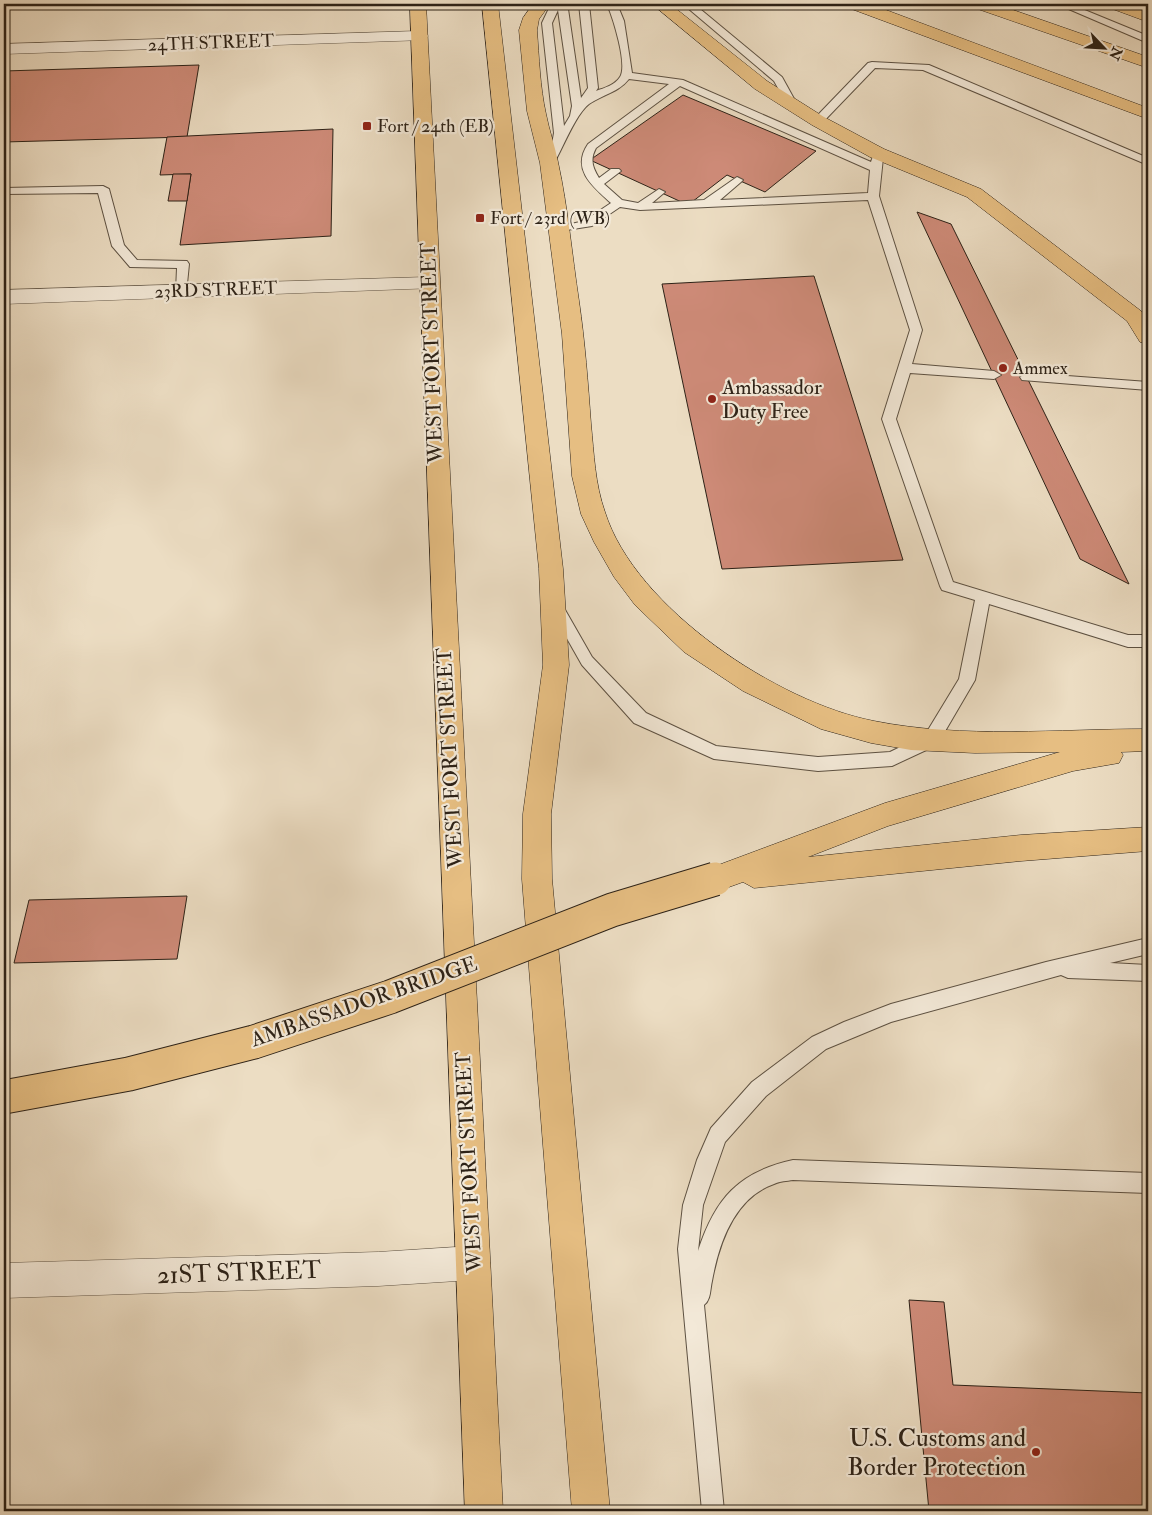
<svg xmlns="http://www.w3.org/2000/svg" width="1152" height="1515" font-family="'IM FELL Double Pica',serif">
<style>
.building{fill:#cd8a77;stroke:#2d2217}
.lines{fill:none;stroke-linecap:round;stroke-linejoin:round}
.lane-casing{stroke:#5d5142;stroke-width:2}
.street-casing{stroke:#5d5142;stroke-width:1}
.primary-casing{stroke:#2d2217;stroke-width:1}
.highway-casing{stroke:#2d2217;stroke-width:1}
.lane{fill:#f3e9d8;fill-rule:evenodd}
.street{fill:#f3e9d8;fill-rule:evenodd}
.primary{fill:#e6be82;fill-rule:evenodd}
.highway{fill:#e6be82;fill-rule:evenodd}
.highway-bridge-casing{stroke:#2d2217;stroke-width:35;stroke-linecap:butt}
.highway-bridge{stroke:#e6be82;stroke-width:33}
.poi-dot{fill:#8f2418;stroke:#f3e9d8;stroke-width:2}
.labels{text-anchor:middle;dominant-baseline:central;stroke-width:4.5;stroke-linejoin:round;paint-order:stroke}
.far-street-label{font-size:18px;fill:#2d2217;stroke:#f3e9d8}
.far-poi-label{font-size:18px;fill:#2d2217;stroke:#f3e9d8;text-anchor:start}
.street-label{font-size:21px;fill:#2d2217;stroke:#f3e9d8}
.poi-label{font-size:21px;fill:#2d2217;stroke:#f3e9d8;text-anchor:start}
.near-street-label{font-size:25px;fill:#2d2217;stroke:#f3e9d8}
.near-poi-label{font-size:25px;fill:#2d2217;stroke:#f3e9d8;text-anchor:end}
</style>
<rect width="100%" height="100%" fill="#ecddc3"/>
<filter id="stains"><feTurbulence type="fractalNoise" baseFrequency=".004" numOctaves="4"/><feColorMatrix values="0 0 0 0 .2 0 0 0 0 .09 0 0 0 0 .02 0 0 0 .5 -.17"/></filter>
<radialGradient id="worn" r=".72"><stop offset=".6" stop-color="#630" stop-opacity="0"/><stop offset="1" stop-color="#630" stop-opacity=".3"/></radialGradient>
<!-- building -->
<g class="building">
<polygon points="199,65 187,137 4,142 4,71"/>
<polygon points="683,95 816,151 765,192 727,175 688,205 590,160"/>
<polygon points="333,129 331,236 180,245 191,174 160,175 167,137"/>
<polygon points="173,174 191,174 187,201 168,201"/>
<polygon points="917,212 951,224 1129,584 1080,559"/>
<polygon points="814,276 903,560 722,569 662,284"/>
<polygon points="187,896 177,959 14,963 29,900"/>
<polygon points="909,1300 944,1302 953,1385 1148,1393 1148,1511 929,1511"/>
</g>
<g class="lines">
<!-- lane casing -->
<g class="lane-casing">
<g id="lane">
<path d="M551 4H570L568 9 581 98 588 88 579 4H589L598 88 596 91C604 88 615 85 620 77 628 65 613 18 607 4H617L624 21 632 73 683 80 871 162 873 156H881L883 158 879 196 922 330 912 364 994 371 1001 375 994 379 910 373 896 419 953 582 1128 635H1148V647H1128L989 604 975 680 937 745 892 766 818 771 714 759 634 723 582 665 548 605 550 601H560L592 657 646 713 716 746 818 757 890 752 925 735 959 679 975 600 942 590 940 586 882 419 910 330 868 200 640 210 620 207 592 226 554 232V228L584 221 611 203C592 186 571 169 588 144L669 84 629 79C619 92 602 95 589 104 575 115 562 150 553 165H545L543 163 552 144 554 133 542 23ZM558 10 572 106 570 116 564 126 552 23ZM680 86 870 170 868 193 720 200 741 182 743 180 737 177 704 200 652 203 665 192 659 189 638 203 622 200 604 184 621 171 619 169H611L599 178C592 167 590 159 596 148Z"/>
<polygon points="683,4 694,4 782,77 798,106 797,108 789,108 774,81"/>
<polygon points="1057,4 1070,4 1148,36 1148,43"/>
<polygon points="872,62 929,65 1148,158 1148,165 923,70 875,68 822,123 814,123 814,119 868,63"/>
<polygon points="103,186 109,189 124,245 137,260 187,261 189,264 186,294 178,294 176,291 177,268 130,267 112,246 98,193 4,194 4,188"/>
<polygon points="1027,373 1148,382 1148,390 1022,380 1020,377"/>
<path d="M1148 938V954L1110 963 1148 965V981L1068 978 1061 975 891 1022 826 1049 766 1096 725 1142 703 1205 698 1251C715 1199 738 1172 793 1160L1148 1173V1193L793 1180C787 1181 780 1181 774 1184 734 1198 719 1243 712 1281 710 1289 711 1300 704 1305L724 1511H702L678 1249 683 1205 697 1160 711 1128 752 1082 812 1037 844 1022 891 1004 1046 962Z"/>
</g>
</g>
<!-- street casing -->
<g class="street-casing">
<g id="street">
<polygon points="419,31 425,32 428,36 425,40 4,54 4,44"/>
<polygon points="428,277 435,278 438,283 435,288 4,304 4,290"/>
<polygon points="473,1246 485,1251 490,1263 485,1275 473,1280 378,1286 4,1298 4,1263 378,1252"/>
</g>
</g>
<!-- primary casing -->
<g class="primary-casing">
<polygon id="primary" points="410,4 426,4 503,1511 465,1511"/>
</g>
<!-- highway casing -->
<g class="highway-casing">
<g id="highway">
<polygon points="482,4 498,4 563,569 569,665 551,814 552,879 610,1511 572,1511 522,879 523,814 543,665 539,569"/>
<path d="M533 4H550L539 19 537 30C539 57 540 87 546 114 549 130 555 146 558 162 568 208 572 255 579 301 585 342 588 383 591 424 594 454 595 484 605 512 635 608 779 703 874 721 964 739 1058 729 1148 729V751L1121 752 1123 755 1119 763 1073 771 888 826 808 857 1021 835 1148 827V851L1021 861 754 888 743 882 715 892 705 888 700 879 705 870 885 803 1060 752 975 753 911 750 871 743 821 729 743 691 684 652 635 605 614 577 594 542 581 514 572 476 562 334 540 163 527 111 519 30 523 18Z"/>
<polygon points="652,4 670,4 767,81 824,117 884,149 981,189 1141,311 1148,321 1148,344 1140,342 1127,321 967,197 870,157 812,125 755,89"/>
<polygon points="847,4 870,4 1148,108 1148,119 849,8"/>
<polygon points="973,4 996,4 1148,57 1148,68 975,8"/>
<polygon points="1108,4 1130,4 1148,11 1148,22 1110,8"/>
</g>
</g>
<!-- lane -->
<use href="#lane" class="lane"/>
<!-- street -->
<use href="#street" class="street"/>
<!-- primary -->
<use href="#primary" class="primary"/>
<!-- highway -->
<use href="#highway" class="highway"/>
<!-- highway-bridge casing -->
<g class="highway-bridge-casing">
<polyline id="highway-bridge" points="4,1097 129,1074 254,1042 390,997 612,910 715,879"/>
</g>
<!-- highway-bridge -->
<use href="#highway-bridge" class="highway-bridge"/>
</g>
<!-- markers -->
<g class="poi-dot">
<rect x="362" y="121" width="10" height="10" rx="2.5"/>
<rect x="475" y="213" width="10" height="10" rx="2.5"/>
<circle cx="1003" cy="368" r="5"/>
<circle cx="712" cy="399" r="5"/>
<circle cx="1036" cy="1452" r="5"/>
</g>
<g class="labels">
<!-- far-street labels -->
<g class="far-street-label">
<text transform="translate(211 43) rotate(-2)">24TH STREET</text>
<text transform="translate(216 290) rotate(-2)">23RD STREET</text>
</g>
<!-- far-poi labels -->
<g class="far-poi-label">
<text x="377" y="126">Fort / 24th (EB)</text>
<text x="490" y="218">Fort / 23rd (WB)</text>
<text x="1013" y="368">Ammex</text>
</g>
<!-- street labels -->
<g class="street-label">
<text transform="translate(432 353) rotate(-92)">WEST FORT STREET</text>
<text transform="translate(450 758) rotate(-93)">WEST FORT STREET</text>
<text transform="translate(364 1002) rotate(-19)">AMBASSADOR BRIDGE</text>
<text transform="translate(469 1162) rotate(-93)">WEST FORT STREET</text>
</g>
<!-- poi labels -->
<g class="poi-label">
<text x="722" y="387">Ambassador<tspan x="722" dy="24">Duty Free</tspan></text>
</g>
<!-- near-street labels -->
<g class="near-street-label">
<text transform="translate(239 1273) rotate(-2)">21ST STREET</text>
</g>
<!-- near-poi labels -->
<g class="near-poi-label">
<text x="1026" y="1438">U.S. Customs and<tspan x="1026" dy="29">Border Protection</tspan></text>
</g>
</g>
<!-- margin -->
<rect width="1152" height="1515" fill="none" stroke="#ecddc3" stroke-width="20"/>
<rect x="5" y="5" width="1142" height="1505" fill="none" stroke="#2d2217" stroke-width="2.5"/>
<rect x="10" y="10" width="1132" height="1495" fill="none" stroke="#2d2217"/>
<!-- north arrow -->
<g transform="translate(1104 48) rotate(115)" stroke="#f3e9d8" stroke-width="4" paint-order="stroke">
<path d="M0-4L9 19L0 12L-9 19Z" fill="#2d2217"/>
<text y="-8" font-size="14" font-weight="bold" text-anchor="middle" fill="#2d2217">N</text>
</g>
<rect width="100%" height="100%" filter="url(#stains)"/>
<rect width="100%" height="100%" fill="url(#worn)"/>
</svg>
